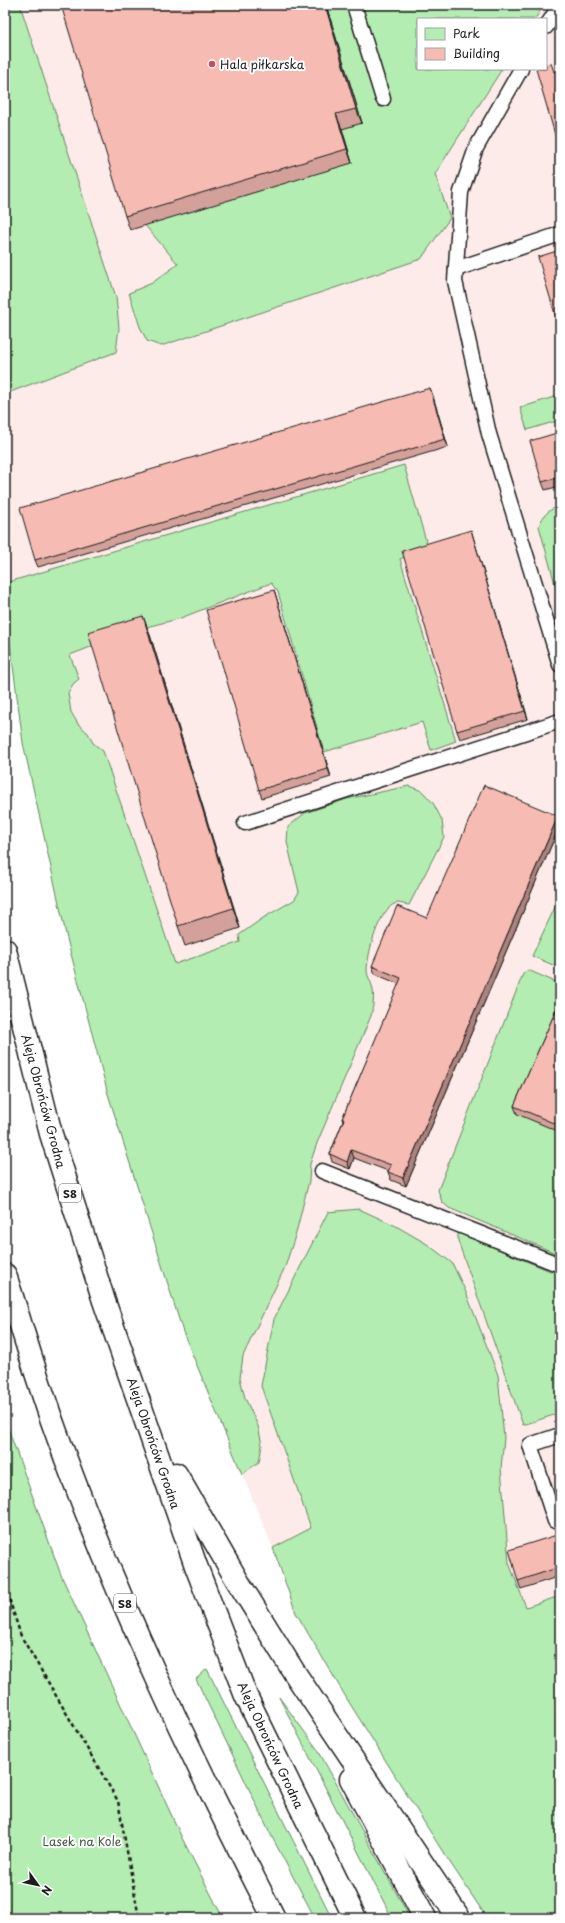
<svg xmlns="http://www.w3.org/2000/svg" width="565" height="1923" font-family="'Playpen Sans',sans-serif">
<style>
.built{fill:#fcebe8}
.green{fill:#b3edb1;stroke:#688466}
.lines{fill:none;stroke-linecap:round;stroke-linejoin:round}
.service-casing{stroke:#1c1c1c;stroke-width:17}
.motorway-casing{stroke:#1c1c1c;stroke-width:25}
.path{stroke:#1c1c1c;stroke-width:2.5;stroke-dasharray:4 3;stroke-linecap:butt}
.service{stroke:#fff;stroke-width:14}
.motorway{stroke:#fff;stroke-width:22}
.wall{fill:#d4a19a;stroke:#1c1c1c}
.shaded-wall{fill:#ac837d;stroke:#1c1c1c}
.building{fill:#f6bbb3;stroke:#1c1c1c}
.poi-dot{fill:#d1495b;stroke:#fff;stroke-width:1.5}
.labels{text-anchor:middle;dominant-baseline:central;stroke-width:4;stroke-linejoin:round;paint-order:stroke}
.shield{fill:#fff;stroke:#606060;stroke-width:1}
.shield-label{font-size:11px;font-weight:bold;fill:#1c1c1c}
.poi-label{font-size:12px;fill:#1c1c1c;stroke:#fff;text-anchor:start}
.street-label{font-size:12px;fill:#1c1c1c;stroke:#fff}
.park-label{font-size:12px;fill:#495b49;stroke:#fff}
</style>
<rect width="100%" height="100%" fill="#fff"/>
<filter id="ink" filterUnits="userSpaceOnUse"><feTurbulence type="fractalNoise" baseFrequency=".025" numOctaves="2"/><feDisplacementMap in="SourceGraphic" scale="8" xChannelSelector="R" yChannelSelector="G"/><feConvolveMatrix kernelMatrix="1 2 1 2 8 2 1 2 1" color-interpolation-filters="sRGB"/></filter>
<g filter="url(#ink)">
<!-- built -->
<polygon class="built" points="5,5 74,5 435,174 502,69 546,69 546,19 535,19 544,5 560,5 560,1596 401,1647 284,1544 273,1548 183,1332 108,1094 67,939 23,743 5,604"/>
<!-- green -->
<g class="green">
<polygon points="5,5 20,5 116,297 119,328 116,352 5,394"/>
<polygon points="74,5 544,5 535,19 418,19 418,69 502,69 435,174 450,218 421,259 161,346 147,341 140,327 129,293 152,283 178,264 143,223"/>
<polygon points="560,395 560,420 527,430 520,408"/>
<path d="M404 465 428 548 400 559 456 741 431 750 422 722 324 752 278 592 271 583 178 619 134 630 70 655 79 679 73 684 68 693 71 712 78 724 88 733 93 743 103 751 175 964 240 942 239 935 263 918 294 900 299 892 287 842 288 827 305 813 347 799 409 786 422 791 433 803 442 820 444 837 409 905C406 905 401 903 397 903 379 907 367 955 367 971 367 976 371 981 372 986 375 996 373 1006 371 1016L317 1143 310 1164 309 1181 296 1233 285 1267 243 1356 240 1378 245 1398 258 1426 262 1445 259 1462 242 1474 183 1332 108 1094 67 939 23 743 5 604V583Z"/>
<path d="M560 506V602L539 526C543 515 549 509 560 506Z"/>
<polygon points="560,900 560,968 532,956 556,905"/>
<polygon points="528,970 560,984 560,1255 449,1208 442,1202 438,1190 523,974"/>
<polygon points="359,1209 396,1226 427,1244 452,1263 465,1290 498,1375 504,1438 501,1468 509,1563 526,1607 560,1596 560,1918 487,1918 441,1849 347,1699 296,1613 273,1548 311,1528 261,1386 274,1319 328,1212"/>
<polygon points="458,1233 560,1275 560,1413 523,1425 458,1241"/>
<polygon points="5,1420 61,1575 182,1838 223,1918 5,1918"/>
<polygon points="207,1669 332,1918 315,1918 273,1839 196,1679"/>
<polygon points="279,1697 318,1750 410,1918 392,1918"/>
</g>
<g class="lines">
<!-- service casing -->
<g class="service-casing">
<g id="service">
<polyline points="354,5 383,99"/>
<polyline points="546,27 560,5"/>
<polyline points="521,69 476,148 461,192 455,281 489,434 560,665"/>
<polyline points="456,269 560,234"/>
<polyline points="245,823 560,721"/>
<polyline points="322,1171 560,1265"/>
<polyline points="560,1435 530,1445 555,1521 560,1519"/>
</g>
</g>
<!-- motorway casing -->
<g class="motorway-casing">
<g id="motorway">
<polyline points="5,950 51,1134 104,1301 196,1566 246,1696 355,1918"/>
<path d="M5 1275C22 1327 37 1380 56 1432 116 1599 193 1760 274 1918"/>
<polyline points="176,1474 237,1580 294,1672 459,1918"/>
<polyline points="351,1779 425,1918"/>
</g>
</g>
<!-- path -->
<polyline class="path" points="5,1586 21,1636 118,1801 139,1918"/>
<!-- service -->
<use href="#service" class="service"/>
<!-- motorway -->
<use href="#motorway" class="motorway"/>
</g>
<!-- wall -->
<g class="wall">
<polygon points="326,5 362,123 342,129 352,163 130,230 125,216"/>
<polygon points="430,388 448,447 38,567 35,560"/>
<polygon points="560,432 560,486 545,490 542,482"/>
<polygon points="471,530 528,719 460,739 457,731"/>
<polygon points="274,590 331,777 262,798 259,790"/>
<polygon points="150,635 240,928 185,946 178,926"/>
<polygon points="558,816 560,823 560,825 406,1186 391,1180 388,1172 388,1171 354,1158 350,1169 332,1162 330,1154 343,1121 342,1119 399,984 375,974 372,966 427,918"/>
<polygon points="560,1001 560,1132 517,1114 514,1106"/>
<polygon points="560,1534 560,1576 521,1589 518,1581"/>
</g>
<!-- shaded-wall -->
<g class="shaded-wall">
<polygon points="325,5 326,5 362,123 356,109"/>
<polygon points="336,114 342,129 352,163 347,149"/>
<polygon points="430,388 433,396 448,447 445,439"/>
<polygon points="471,530 473,538 528,719 525,711"/>
<polygon points="274,590 276,597 331,777 328,769"/>
<polygon points="143,616 150,635 240,928 233,908"/>
<polygon points="558,816 560,823 560,825 406,1186 403,1178"/>
<polygon points="351,1150 354,1158 350,1169 347,1162"/>
</g>
<!-- building -->
<g class="building">
<polygon points="61,5 325,5 356,109 336,114 347,149 125,216"/>
<polygon points="551,63 554,72 560,70 560,152 536,69 546,69 546,65"/>
<polygon points="560,250 560,331 538,257"/>
<polygon points="430,388 445,439 35,560 20,508"/>
<polygon points="560,432 560,477 542,482 530,441"/>
<polygon points="471,530 525,711 457,731 402,551"/>
<polygon points="274,590 328,769 259,790 206,610"/>
<polygon points="143,616 233,908 178,926 88,632"/>
<polygon points="484,785 558,816 403,1178 388,1172 391,1165 351,1150 347,1162 330,1154 344,1119 342,1119 401,978 372,966 397,906 427,918"/>
<polygon points="560,1001 560,1126 514,1106"/>
<polygon points="560,1534 560,1567 518,1581 509,1550"/>
</g>
</g>
<!-- markers -->
<circle class="poi-dot" cx="212" cy="64" r="4"/>
<g class="labels">
<!-- shield labels -->
<g class="shield">
<rect x="59" y="1184" width="22" height="18" rx="3"/>
<rect x="114" y="1594" width="22" height="18" rx="3"/>
</g>
<g class="shield-label">
<text x="70" y="1193">S8</text>
<text x="125" y="1603">S8</text>
</g>
<!-- poi labels -->
<g class="poi-label">
<text x="220" y="64">Hala piłkarska</text>
</g>
<!-- street labels -->
<g class="street-label">
<text transform="translate(44 1101) rotate(75)">Aleja Obrońców Grodna</text>
<text transform="translate(154 1443) rotate(71)">Aleja Obrońców Grodna</text>
<text transform="translate(271 1745) rotate(65)">Aleja Obrońców Grodna</text>
</g>
<!-- park labels -->
<g class="park-label">
<text x="82" y="1841">Lasek na Kole</text>
</g>
</g>
<!-- margin -->
<rect width="565" height="1923" fill="none" stroke="#fff" stroke-width="20"/>
<rect x="10" y="10" width="545" height="1903" fill="none" stroke="#1c1c1c" stroke-width="1.5" filter="url(#ink)"/>
<!-- legend -->
<rect x="417" y="18" width="130" height="52" fill="#ffffff" stroke="#a4a4a4"/>
<rect x="425" y="28" width="20" height="12" fill="#b3edb1" stroke="#a4a4a4"/>
<text x="453" y="38" font-size="12" fill="#1c1c1c">Park</text>
<rect x="425" y="48" width="20" height="12" fill="#f6bbb3" stroke="#a4a4a4"/>
<text x="453" y="58" font-size="12" fill="#1c1c1c">Building</text>
<!-- north arrow -->
<g transform="translate(38 1885) rotate(123)" stroke="#ffffff" stroke-width="3" paint-order="stroke">
<path d="M0-3L7 15L0 10L-7 15Z" fill="#1c1c1c"/>
<text y="-6" font-size="11" font-weight="bold" text-anchor="middle" fill="#1c1c1c">N</text>
</g>
</svg>
